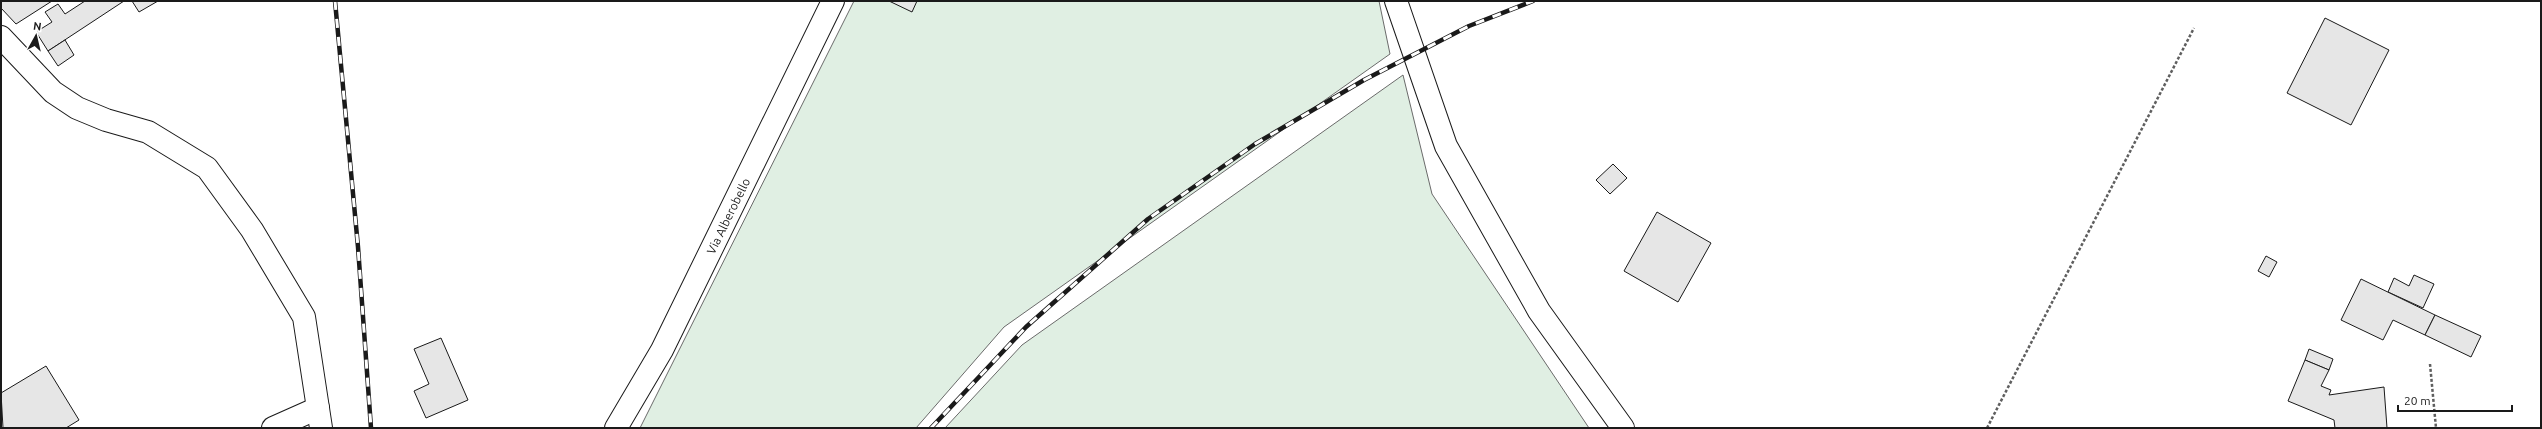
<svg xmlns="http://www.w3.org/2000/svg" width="2542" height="429" font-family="Ubuntu,sans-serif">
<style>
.green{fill:#e0efe3;stroke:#6a6a6a}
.building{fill:#e6e6e6;stroke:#1a1a1a}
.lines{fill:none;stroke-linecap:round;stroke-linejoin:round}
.minor-casing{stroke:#1a1a1a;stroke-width:24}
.major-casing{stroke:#1a1a1a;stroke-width:24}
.path{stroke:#5f5f5f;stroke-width:2.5;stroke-dasharray:3 2;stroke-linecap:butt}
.minor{stroke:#fff;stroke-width:22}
.major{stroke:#fff;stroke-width:22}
.rail-casing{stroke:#1a1a1a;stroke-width:4.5}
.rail{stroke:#fff;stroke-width:3;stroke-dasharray:9;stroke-linecap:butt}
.labels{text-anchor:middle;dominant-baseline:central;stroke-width:3;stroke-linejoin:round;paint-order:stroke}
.street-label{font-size:12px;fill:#1a1a1a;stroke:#fff}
</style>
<rect width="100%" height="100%" fill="#fff"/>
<!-- green -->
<g class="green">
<polygon points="854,1 1379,1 1390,54 1004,327 916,428 640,428"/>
<polygon points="1403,75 1432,194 1589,428 945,428 1022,345"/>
</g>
<!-- building -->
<g class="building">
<polygon points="1,1 52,1 16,24 1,8"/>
<polygon points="85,1 124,1 48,51 36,32 52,22 45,12 58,4 65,14"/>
<polygon points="132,1 158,1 139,12"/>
<polygon points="889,1 917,1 912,12"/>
<polygon points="2325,18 2389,50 2351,125 2287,93"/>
<polygon points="65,40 74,55 58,66 48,51"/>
<polygon points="1613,164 1627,178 1610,194 1596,180"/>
<polygon points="1657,212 1711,243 1678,302 1624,271"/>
<polygon points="2266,256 2277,262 2269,277 2258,271"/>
<polygon points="2414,275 2434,284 2423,308 2388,292 2394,278 2409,286"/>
<polygon points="2361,279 2435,315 2425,335 2393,320 2383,340 2341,320"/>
<polygon points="2435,315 2481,336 2471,357 2425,335"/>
<polygon points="441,338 468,400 426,418 414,391 429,384 414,349"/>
<polygon points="2309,349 2333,359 2329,370 2305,360"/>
<polygon points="2305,360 2329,370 2321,386 2331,390 2329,395 2384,387 2387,428 2335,428 2334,420 2288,401"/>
<polygon points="46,366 79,420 66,428 3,428 1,393"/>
</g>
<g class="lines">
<!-- minor casing -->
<g class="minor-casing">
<g id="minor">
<polyline points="1396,1 1446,146 1539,311 1623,428"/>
<polyline points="1,37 53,92 77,108 106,120 148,132 207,168 252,230 304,317 321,428"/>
<polyline points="273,428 318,408"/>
</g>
</g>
<!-- major casing -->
<g class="major-casing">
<g id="major">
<path id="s1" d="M616 428 662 350 833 1"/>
</g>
</g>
<!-- path -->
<g class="path">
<polyline points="2430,364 2436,428"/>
<polyline points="1987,428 2194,28"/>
</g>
<!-- minor -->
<use href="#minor" class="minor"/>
<!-- major -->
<use href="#major" class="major"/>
<!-- rail casing -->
<g class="rail-casing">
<g id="rail">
<polyline points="335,1 358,247 371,428"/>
<polyline points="931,428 1026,327 1148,219 1255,144 1364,80 1469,26 1533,1"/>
</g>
</g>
<!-- rail -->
<use href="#rail" class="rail"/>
</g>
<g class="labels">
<!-- street labels -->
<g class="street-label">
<text stroke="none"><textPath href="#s1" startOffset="240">Via Alberobello</textPath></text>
</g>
</g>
<!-- border -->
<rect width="2542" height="429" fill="none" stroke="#1a1a1a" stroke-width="4"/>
<!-- north arrow -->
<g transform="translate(36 36) rotate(8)" stroke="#ffffff" stroke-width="3" paint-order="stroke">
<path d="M0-3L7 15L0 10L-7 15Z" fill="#1a1a1a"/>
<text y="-6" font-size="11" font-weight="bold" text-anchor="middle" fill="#1a1a1a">N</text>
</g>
<!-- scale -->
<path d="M2398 405v6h114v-6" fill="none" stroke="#1a1a1a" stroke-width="2"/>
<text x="2404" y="405" font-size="12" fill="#1a1a1a" stroke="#ffffff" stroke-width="3" paint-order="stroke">20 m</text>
</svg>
